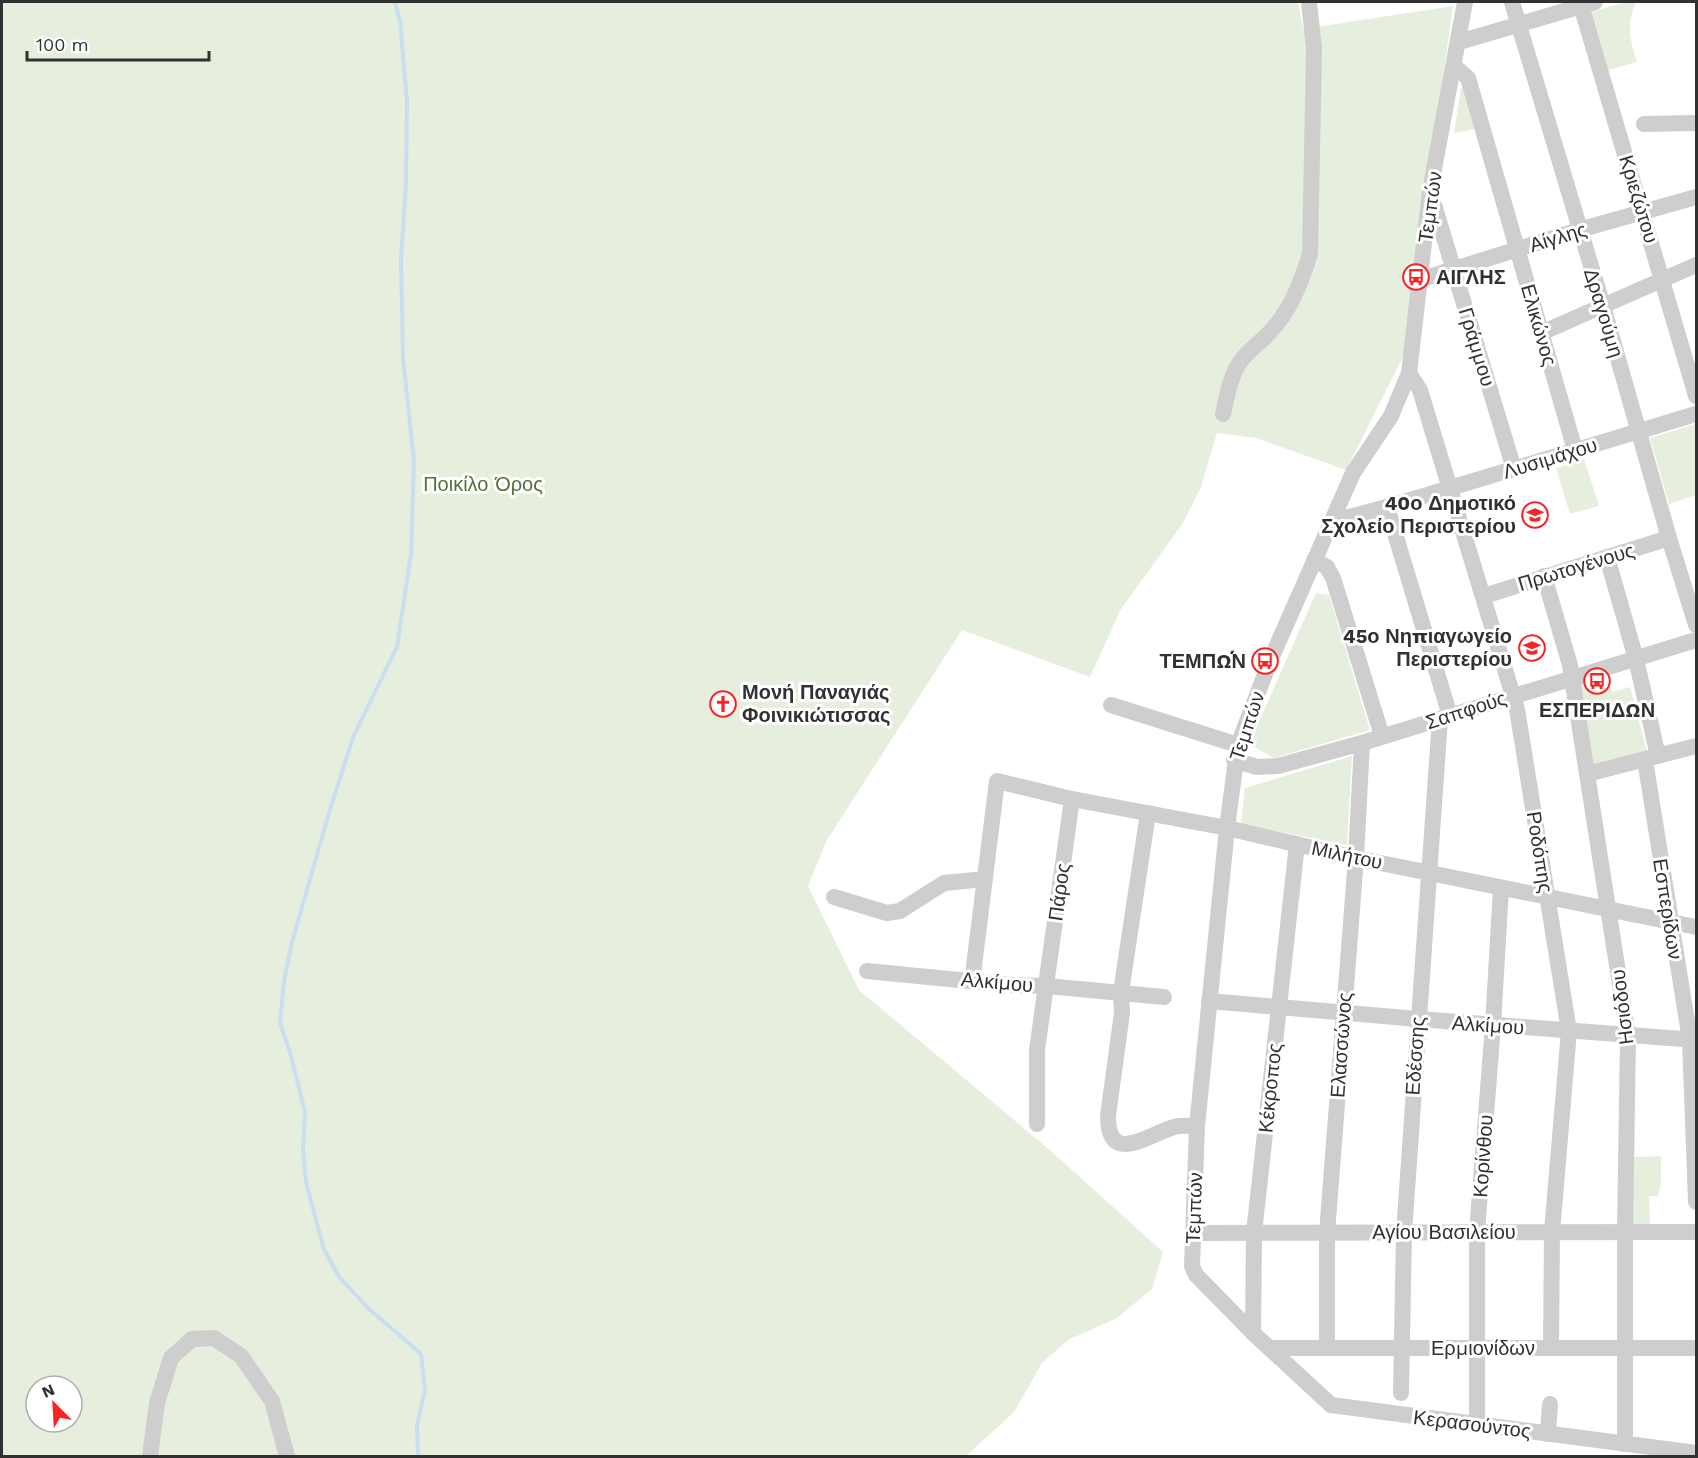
<svg xmlns="http://www.w3.org/2000/svg" width="1698" height="1458" font-family="'Work Sans',sans-serif">
<style>
.green{fill:#e6efde;fill-rule:evenodd}
.lines{fill:none;stroke-linecap:round;stroke-linejoin:round}
.stream{stroke:#c9dff0;stroke-width:4}
.minor{stroke:#cecece;stroke-width:16}
.labels{text-anchor:middle;dominant-baseline:central;stroke-width:6;stroke-linejoin:round;paint-order:stroke}
.street-label{font-size:20px;fill:#313131;stroke:#fff}
.poi-label{font-size:20px;font-weight:bold;fill:#313131;stroke:#fff;text-anchor:end}
.park-label{font-size:20px;fill:#507339;stroke:#fff}
</style>
<rect width="100%" height="100%" fill="#fff"/>
<!-- green -->
<g class="green">
<path d="M2 2H1298L1303 29 1453 6 1404 355 1346 470 1256 438 1217 433 1201 487 1183 523 1121 609 1090 677 962 630 827 840 808 886 859 990 1051 1151 1163 1252 1152 1289 1117 1318 1068 1340 1042 1363 1014 1412 966 1456H2ZM36 1386H72V1422H36Z"/>
<path d="M1627 2H1636C1626 23 1630 40 1637 62L1608 70 1590 12Z"/>
<polygon points="1463,87 1476,129 1454,133 1461,88"/>
<polygon points="1696,424 1696,495 1669,504 1650,438"/>
<polygon points="1584,459 1599,506 1570,514 1556,468"/>
<polygon points="1316,593 1329,595 1370,730 1274,758 1249,744"/>
<polygon points="1608,677 1612,692 1630,687 1647,751 1590,765 1578,685"/>
<polygon points="1352,756 1347,845 1241,824 1245,788"/>
<polygon points="1661,1156 1661,1183 1658,1196 1649,1196 1650,1224 1631,1225 1630,1157"/>
</g>
<g class="lines">
<!-- stream -->
<polyline class="stream" points="395,2 400,21 407,101 406,183 401,260 403,358 414,461 411,554 397,647 354,735 331,806 292,942 284,982 280,1023 290,1052 305,1112 303,1151 306,1182 324,1250 340,1278 369,1309 421,1354 425,1390 417,1425 418,1456"/>
<!-- minor -->
<g class="minor">
<polyline points="1465,2 1430,191 1409,373 1391,416 1353,473 1270,661 1238,745 1227,828 1197,1126 1192,1266 1196,1275 1253,1333 1331,1405 1696,1453"/>
<polyline points="1512,2 1603,306 1669,538 1696,625"/>
<polyline points="1580,2 1696,396"/>
<polyline points="1459,42 1595,2"/>
<polyline points="1454,66 1468,78 1575,450"/>
<polyline points="1644,124 1696,123"/>
<polyline points="1432,198 1514,469"/>
<polyline points="1419,280 1579,230 1696,197"/>
<polyline points="1541,333 1696,265"/>
<polyline points="1409,373 1420,390 1517,709 1569,1031 1552,1232 1551,1348"/>
<path d="M1223 414C1227 398 1229 380 1238 365 1246 352 1260 343 1270 332 1291 310 1301 282 1310 254L1314 48 1309 2"/>
<polyline points="1387,507 1450,716"/>
<polyline points="1334,517 1345,518 1387,507 1696,414"/>
<polyline points="1607,557 1636,659 1658,756"/>
<polyline points="1314,560 1327,567 1333,578 1382,736"/>
<polyline points="1544,576 1570,665 1628,1036 1625,1232 1625,1444"/>
<polyline points="1484,596 1669,538"/>
<polyline points="1111,705 1238,745"/>
<polyline points="1234,760 1257,767 1278,766 1362,743 1696,640"/>
<polyline points="1645,760 1690,1040 1696,1202"/>
<polyline points="1587,774 1696,746"/>
<path d="M1148 813 1121 992 1122 1013 1108 1116C1108 1167 1149 1134 1174 1127 1182 1125 1189 1126 1197 1126"/>
<polyline points="834,897 887,913 900,911 944,883 985,879"/>
<polyline points="867,971 1010,985 1047,986 1164,997"/>
<polyline points="972,982 997,781 1072,799 1227,828 1356,858 1696,927"/>
<polyline points="1209,1001 1418,1019 1696,1040"/>
<polyline points="1037,1124 1037,1050 1072,799"/>
<polyline points="1192,1233 1696,1232"/>
<polyline points="1253,1333 1254,1233 1297,844"/>
<polyline points="1270,1348 1696,1348"/>
<polyline points="1327,1348 1327,1233 1356,858 1362,743"/>
<polyline points="1401,1393 1404,1233 1440,719"/>
<polyline points="1477,1425 1477,1232 1493,1025 1501,888"/>
<polyline points="1548,1434 1550,1404"/>
<polyline points="150,1456 157,1403 171,1358 192,1339 214,1338 241,1356 272,1401 287,1456"/>
</g>
</g>
<!-- icons -->
<defs>
<g id="bus-ring" transform="scale(1.35)"><circle r="9.5" fill="#fff" stroke="#f72426" stroke-width="1.5"/><path d="M-5-6H5V4H4V6H2V4H-2V6H-4V4H-5ZM-3.5-4V0h7V-4ZM-3.5 1.2v1.5H-2V1.2ZM2 1.2v1.5H3.5V1.2Z" fill="#f72426"/></g>
<g id="school-ring" transform="scale(1.35)"><circle r="9.5" fill="#fff" stroke="#f72426" stroke-width="1.5"/><path d="M0-5L7-2L0 1L-7-2ZM-4 1L0 2.5L4 1V4Q0 6-4 4Z" fill="#f72426"/></g>
<g id="church-ring" transform="scale(1.35)"><circle r="9.5" fill="#fff" stroke="#f72426" stroke-width="1.5"/><path d="M-1.2-6h2.4v3.5h3.3v2.4h-3.3V6h-2.4V-.1h-3.3v-2.4h3.3Z" fill="#f72426"/></g>
</defs>
<g fill-rule="evenodd">
<use href="#bus-ring" x="1416" y="277"/>
<use href="#school-ring" x="1535" y="515"/>
<use href="#school-ring" x="1532" y="648"/>
<use href="#bus-ring" x="1265" y="661"/>
<use href="#bus-ring" x="1597" y="681"/>
<use href="#church-ring" x="723" y="704"/>
</g>
<g class="labels">
<!-- street labels -->
<g class="street-label">
<text transform="translate(1639 199) rotate(73)">Κριεζώτου</text>
<text transform="translate(1430 207) rotate(-82)">Τεμπών</text>
<text transform="translate(1558 237) rotate(-17)">Αίγλης</text>
<text transform="translate(1604 313) rotate(73)">Δραγούμη</text>
<text transform="translate(1539 325) rotate(74)">Ελικώνος</text>
<text transform="translate(1477 347) rotate(73)">Γράμμου</text>
<text transform="translate(1550 458) rotate(-17)">Λυσιμάχου</text>
<text transform="translate(1576 567) rotate(-17)">Πρωτογένους</text>
<text transform="translate(1466 710) rotate(-18)">Σαπφούς</text>
<text transform="translate(1247 726) rotate(-72)">Τεμπών</text>
<text transform="translate(1540 852) rotate(81)">Ροδόπης</text>
<text transform="translate(1347 855) rotate(12)">Μιλήτου</text>
<text transform="translate(1059 892) rotate(-82)">Πάρος</text>
<text transform="translate(1668 909) rotate(81)">Εσπερίδων</text>
<text transform="translate(997 982) rotate(5)">Αλκίμου</text>
<text transform="translate(1622 1007) rotate(-97)">Ησιόδου</text>
<text transform="translate(1488 1025) rotate(4)">Αλκίμου</text>
<text transform="translate(1341 1045) rotate(-86)">Ελασσώνος</text>
<text transform="translate(1415 1056) rotate(-86)">Εδέσσης</text>
<text transform="translate(1270 1088) rotate(-84)">Κέκροπος</text>
<text transform="translate(1483 1156) rotate(-86)">Κορίνθου</text>
<text transform="translate(1194 1208) rotate(-88)">Τεμπών</text>
<text x="1444" y="1232">Αγίου Βασιλείου</text>
<text x="1483" y="1348">Ερμιονίδων</text>
<text transform="translate(1472 1424) rotate(7)">Κερασούντος</text>
</g>
<!-- poi labels -->
<g class="poi-label">
<text x="1436" y="277" text-anchor="start">ΑΙΓΛΗΣ</text>
<text x="1516" y="503">40ο Δημοτικό<tspan x="1516" dy="23">Σχολείο Περιστερίου</tspan></text>
<text x="1512" y="636">45ο Νηπιαγωγείο<tspan x="1512" dy="23">Περιστερίου</tspan></text>
<text x="1246" y="661">ΤΕΜΠΏΝ</text>
<text x="742" y="692" text-anchor="start">Μονή Παναγιάς<tspan x="742" dy="23">Φοινικιώτισσας</tspan></text>
<text x="1597" y="710" text-anchor="middle">ΕΣΠΕΡΙΔΩΝ</text>
</g>
<!-- park labels -->
<g class="park-label">
<text x="483" y="484">Ποικίλο Όρος</text>
</g>
</g>
<!-- border -->
<rect width="1698" height="1458" fill="none" stroke="#313131" stroke-width="6"/>
<!-- north arrow -->
<g transform="translate(54 1404) rotate(336)"><circle r="28" fill="#ffffff" stroke="#adadad" stroke-width="1.5"/>
<path d="M0-4.5L10 22L0 15L-10 22Z" fill="#f72426"/>
<text y="-9" font-size="16" font-weight="bold" text-anchor="middle" fill="#313131">N</text>
</g>
<!-- scale -->
<path d="M27 51v9h182v-9" fill="none" stroke="#313131" stroke-width="3"/>
<text x="36" y="51" font-size="18" fill="#313131" stroke="#ffffff" stroke-width="4.5" paint-order="stroke">100 m</text>
</svg>
